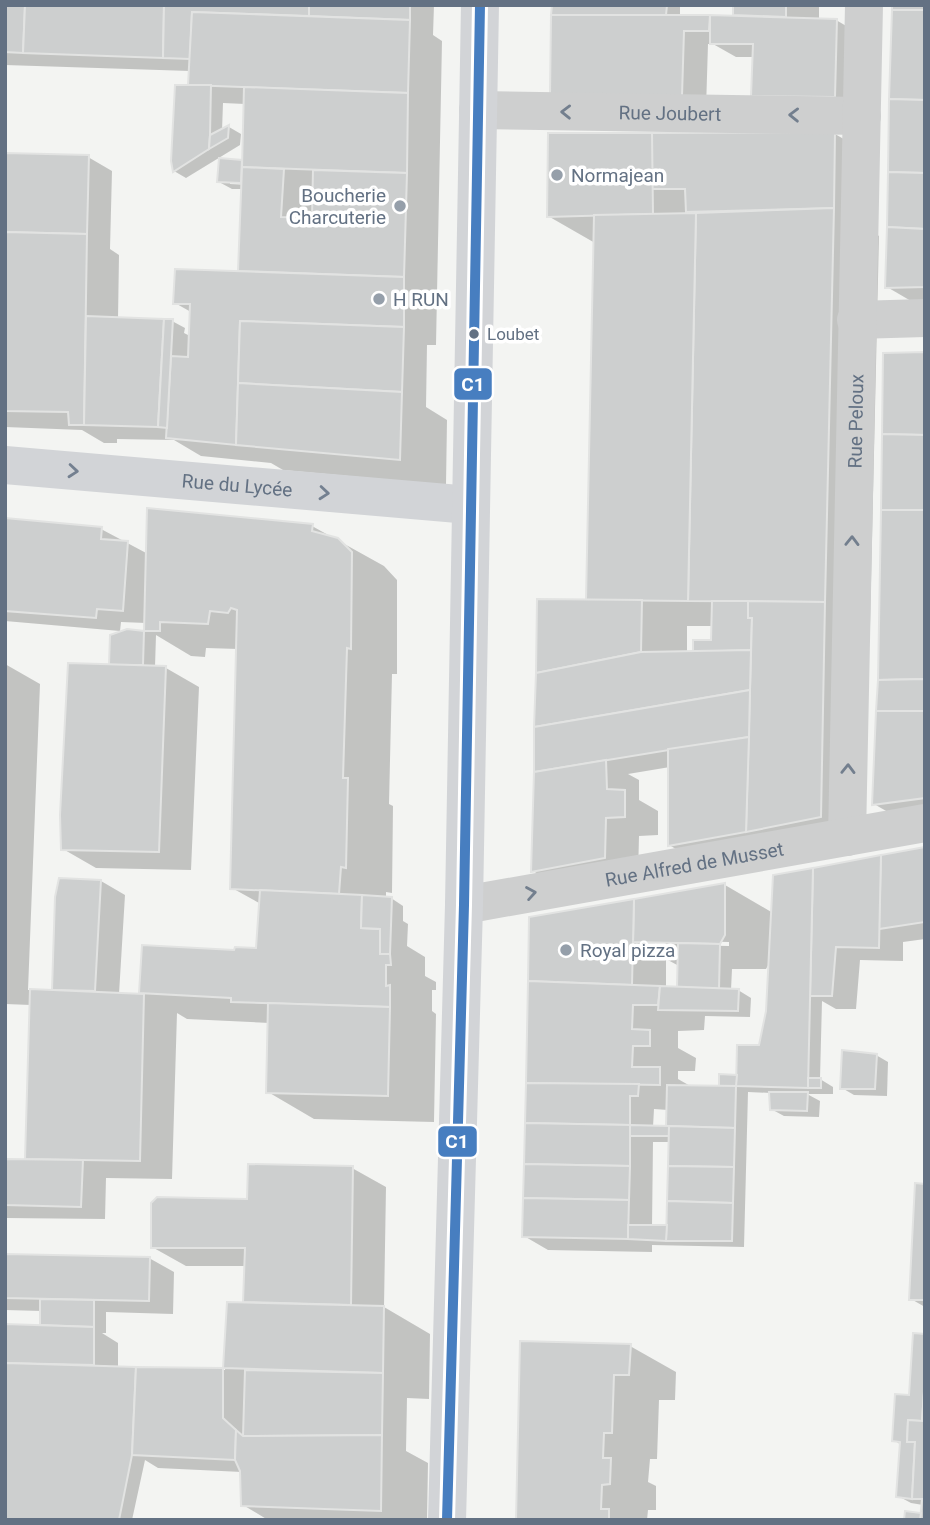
<svg xmlns="http://www.w3.org/2000/svg" width="930" height="1525" font-family="Roboto,sans-serif">
<style>
.shadow{fill:#0003;fill-rule:evenodd}
.building{fill:#cdcfcf;stroke:#e2e3e2;stroke-width:2}
.lines{fill:none;stroke-linecap:round;stroke-linejoin:round}
.street{stroke:#cecfcf;stroke-width:38}
.secondary{stroke:#d2d4d7;stroke-width:38}
.bus-1-casing{stroke:#fff;stroke-width:16}
.bus-1{stroke:#477ec0;stroke-width:10}
.oneway{stroke:#737f8e}
.oneway2{stroke:#748090}
.poi-dot{fill:#959faa;stroke:#fff;stroke-width:2.5}
.bus-dot{fill:#637183;stroke:#fff;stroke-width:2.5}
.labels{text-anchor:middle;dominant-baseline:central;stroke-width:7;stroke-linejoin:round;paint-order:stroke}
.bus-label{font-size:17px;fill:#637183;stroke:#fff;text-anchor:start}
.street-label{font-size:19px;fill:#637183;stroke:#fff}
.poi-label{font-size:19px;fill:#637183;stroke:#fff;text-anchor:start}
.line-badge{stroke:#fff;stroke-width:2.5}
.badge-label{font-size:19px;text-anchor:middle;font-weight:bold;fill:#fff}
</style>
<rect width="100%" height="100%" fill="#f3f4f2"/>
<!-- shadow -->
<g class="shadow">
<path d="M5 5H434L433 35 442 41 436 345H427L426 407 447 420 446 485 283 470 271 463 201 456 174 440 117 439V443H104L82 430 5 427V155L88 157 112 171 110 249 119 255 118 319 172 321 185 328 184 333 190 336 191 312 175 303 240 273 242 189H232L219 182 221 160 243 161 245 104 223 103 222 131 229 127 241 134 240 145 186 178 174 171 196 87 190 71 5 65ZM230 181H250V185L230 184Z"/>
<polygon points="554,5 680,5 680,14 686,17 741,18 734,14 735,5 819,5 819,20 836,20 860,34 859,110 754,57 736,57 713,44 708,44 706,109 576,108"/>
<polygon points="925,5 925,301 911,301 887,287"/>
<path d="M835 134 868 153 866 228 879 236 870 627 853 836 702 864 669 845 670 767 628 774 639 780V800L658 811V835L639 836 638 876 566 890 533 871 588 601 595 243 548 216ZM687 626H713V642L695 653H687Z"/>
<polygon points="925,354 925,821 907,823 874,804"/>
<polygon points="5,520 101,529 148,554 312,526 384,566 397,580 397,674 392,674 389,804 393,806 392,893 386,892 386,898 391,898 403,906 403,921 408,924 407,946 425,957 425,976 436,982 436,990 432,990 432,1011 436,1014 434,1122 314,1119 268,1092 270,1023 187,1019 177,1013 172,1179 106,1178 105,1219 5,1218 5,1160 27,1161 31,1005 5,1004 5,664 40,684 28,990 53,991 57,898 101,881 125,895 119,994 141,995 144,947 235,952 258,950 261,904 232,888 238,649 206,648 205,657 191,656 156,635 155,667 166,668 199,687 191,870 96,868 63,849 111,666 127,631 145,632 146,623 121,622 120,631 5,621"/>
<path d="M925 849V939L903 942V961L860 960 856 1009H836L822 1001 820 1079 833 1087V1094H807L820 1101 819 1117 784 1116 771 1109V1093L748 1092 744 1247 652 1245V1252L548 1250 524 1236 634 901 725 885 773 913ZM679 941 729 942V946L679 945ZM666 959 679 966 678 988H666ZM771 960 768 1012 760 1047 739 1076 721 1088 692 1087 678 1079V1071H695L696 1058 678 1048V1031L704 1030 705 1016 750 1017 751 998 738 990H731L732 969H766ZM654 1109 668 1110V1128L653 1127ZM653 1142H670L668 1227H652Z"/>
<polygon points="876,1055 888,1062 887,1096 854,1095 842,1088"/>
<polygon points="352,1168 386,1187 384,1307 430,1334 429,1399 407,1398 406,1451 428,1463 427,1520 268,1520 243,1505 242,1472 158,1468 145,1460 132,1520 5,1520 5,1327 48,1328 42,1324 42,1311 5,1310 5,1256 149,1258 174,1272 173,1314 106,1312 106,1333 102,1333 118,1343 118,1368 225,1370 228,1304 245,1304 246,1266 186,1266 152,1247 248,1200"/>
<polygon points="925,1185 925,1307 911,1299"/>
<polygon points="915,1335 925,1336 925,1520 906,1520 906,1513 920,1514 922,1517 923,1505 911,1503 898,1496 901,1445 894,1440 897,1396 911,1396"/>
<polygon points="630,1346 676,1372 675,1400 659,1400 657,1459 650,1459 648,1482 656,1486 656,1510 648,1510 647,1520 518,1520"/>
</g>
<!-- building -->
<g class="building">
<polygon points="5,5 25,5 23,53 5,52"/>
<polygon points="25,5 164,5 163,58 23,53"/>
<polygon points="164,5 309,5 309,16 192,12 190,59 163,58"/>
<polygon points="309,5 410,5 410,20 309,16"/>
<polygon points="552,5 667,5 666,15 551,15"/>
<polygon points="733,5 786,5 786,17 733,15"/>
<rect x="892" y="5" width="33" height="5"/>
<polygon points="892,10 925,10 925,100 889,99"/>
<polygon points="192,12 410,20 408,93 188,85"/>
<polygon points="551,15 710,15 709,31 684,31 682,96 550,95"/>
<polygon points="710,15 837,19 835,97 751,96 753,44 710,44"/>
<polygon points="175,85 211,85 210,135 209,149 173,172 171,161"/>
<polygon points="244,87 408,93 407,173 242,167"/>
<polygon points="889,99 925,100 925,173 888,172"/>
<polygon points="229,125 228,138 209,149 210,135"/>
<polygon points="835,132 834,208 686,212 685,189 652,189 652,133"/>
<polygon points="548,133 652,133 653,214 547,217"/>
<polygon points="5,153 89,155 87,234 5,232"/>
<polygon points="219,158 242,160 241,183 217,182"/>
<polygon points="242,167 284,169 281,217 312,218 313,170 407,173 404,277 238,271"/>
<polygon points="888,172 925,173 925,229 887,227"/>
<polygon points="834,208 825,602 688,601 696,213"/>
<polygon points="696,213 688,601 586,600 594,215"/>
<polygon points="887,227 925,229 925,287 885,288"/>
<polygon points="5,232 87,234 84,425 69,425 68,412 5,411"/>
<polygon points="175,269 404,277 404,327 240,321 236,445 166,438 171,356 188,357 190,304 173,304"/>
<polygon points="86,316 164,319 158,427 84,425"/>
<polygon points="164,319 173,319 167,428 158,427"/>
<polygon points="240,321 404,327 402,392 238,383"/>
<polygon points="925,352 925,435 882,434 883,353"/>
<polygon points="238,383 402,392 400,460 236,445"/>
<polygon points="882,434 925,435 925,510 881,510"/>
<polygon points="147,508 313,524 312,531 338,538 352,552 351,649 347,648 343,778 348,778 346,868 341,867 339,894 230,889 237,610 231,608 228,613 210,611 208,624 160,622 160,631 144,631"/>
<polygon points="881,510 925,510 925,679 878,680"/>
<polygon points="5,518 102,527 101,539 128,541 123,611 97,609 96,618 5,611"/>
<polygon points="537,599 642,600 641,652 536,673"/>
<polygon points="712,601 748,601 748,618 752,618 751,650 693,652 693,640 711,640"/>
<polygon points="748,601 825,602 821,817 746,832 752,618 748,618"/>
<polygon points="127,629 144,631 143,665 109,665 110,635"/>
<polygon points="751,650 750,690 534,727 536,673 641,652"/>
<polygon points="68,663 166,666 159,852 61,850 60,815"/>
<polygon points="925,679 925,711 876,711 878,680"/>
<polygon points="750,690 749,737 534,772 534,727"/>
<polygon points="876,711 925,711 925,798 872,805"/>
<polygon points="749,737 746,832 668,846 668,749"/>
<polygon points="606,760 607,789 625,790 625,817 606,818 605,858 531,872 534,772"/>
<polygon points="925,847 925,922 879,929 881,855"/>
<polygon points="881,855 879,948 836,947 832,996 810,996 813,868"/>
<polygon points="813,868 808,1088 736,1086 737,1045 759,1045 766,1011 773,875"/>
<polygon points="59,878 101,880 95,991 52,990 55,897"/>
<polygon points="725,883 725,935 720,944 633,942 634,899"/>
<polygon points="260,890 362,895 361,928 380,929 380,954 390,954 391,965 386,965 386,986 390,985 390,1007 231,1002 231,998 139,993 142,945 234,950 235,947 256,948"/>
<polygon points="362,895 392,897 390,954 380,954 380,929 361,928"/>
<polygon points="634,899 632,985 528,981 529,917"/>
<polygon points="678,943 720,944 719,989 677,987"/>
<polygon points="528,981 660,986 658,1005 633,1005 632,1029 650,1030 650,1046 633,1046 632,1067 660,1067 660,1085 526,1083"/>
<polygon points="660,986 739,989 738,1011 658,1010"/>
<polygon points="30,989 144,994 140,1161 25,1159"/>
<polygon points="268,1003 390,1007 388,1096 266,1093"/>
<polygon points="842,1050 877,1054 875,1089 840,1089"/>
<polygon points="719,1074 737,1075 736,1086 719,1086"/>
<rect x="808" y="1078" width="13" height="10"/>
<polygon points="526,1083 639,1084 638,1096 630,1096 630,1125 525,1123"/>
<polygon points="667,1085 736,1086 735,1128 666,1126"/>
<polygon points="769,1092 808,1092 807,1111 770,1110"/>
<polygon points="525,1123 630,1125 630,1166 524,1164"/>
<polygon points="630,1125 669,1126 669,1136 630,1136"/>
<polygon points="669,1126 735,1128 734,1167 668,1166"/>
<polygon points="5,1159 83,1160 81,1207 5,1205"/>
<polygon points="248,1164 353,1166 351,1305 243,1302 245,1248 151,1248 151,1203 157,1197 247,1199"/>
<polygon points="524,1164 630,1166 629,1200 523,1198"/>
<polygon points="668,1166 734,1167 733,1203 667,1201"/>
<polygon points="915,1183 925,1184 925,1300 909,1300"/>
<polygon points="523,1198 629,1200 628,1239 522,1237"/>
<polygon points="667,1201 733,1203 732,1241 666,1241"/>
<polygon points="628,1225 667,1225 666,1241 628,1239"/>
<polygon points="5,1254 150,1257 149,1301 5,1298"/>
<polygon points="40,1299 94,1300 94,1327 40,1325"/>
<polygon points="227,1302 384,1306 383,1373 223,1368"/>
<polygon points="5,1324 94,1327 94,1365 5,1363"/>
<polygon points="913,1333 925,1334 925,1377 922,1421 908,1420 907,1442 915,1442 912,1499 896,1497 900,1442 892,1441 895,1394 909,1395"/>
<polygon points="520,1341 631,1344 629,1375 614,1375 612,1433 604,1433 603,1458 611,1458 610,1484 602,1485 601,1509 609,1509 609,1520 516,1520"/>
<polygon points="5,1363 136,1367 132,1455 119,1520 5,1520"/>
<polygon points="136,1367 223,1368 223,1418 236,1430 235,1460 132,1455"/>
<polygon points="245,1370 383,1373 382,1435 243,1436"/>
<polygon points="925,1377 925,1520 920,1520 922,1499 912,1499 915,1442 907,1442 908,1420 922,1421"/>
<polygon points="236,1430 243,1436 382,1435 381,1511 241,1506 240,1471 235,1460"/>
<polygon points="905,1511 921,1513 920,1520 904,1520"/>
</g>
<g class="lines">
<!-- street -->
<g class="street">
<path id="s1" d="M478 110 862 116"/>
<polyline points="856,320 925,318"/>
<path id="s2" d="M847 837 864 5"/>
<path id="s3" d="M464 905 925 823"/>
</g>
<!-- secondary -->
<g class="secondary">
<path id="s4" d="M5 465 470 505"/>
<polyline points="447,1520 464,905 480,5"/>
</g>
<!-- bus-1 casing -->
<g class="bus-1-casing">
<polyline id="bus-1" points="447,1520 464,905 480,5"/>
</g>
<!-- bus-1 -->
<use href="#bus-1" class="bus-1"/>
</g>
<!-- one-way arrows -->
<defs><path id="oneway-chevron" d="M-2-3.5L2.5 0L-2 3.5" fill="none" stroke-width="1.6" stroke-linecap="round" stroke-linejoin="round" transform="scale(1.75)"/></defs>
<g class="oneway">
<use href="#oneway-chevron" transform="translate(566 112) rotate(-179)"/>
<use href="#oneway-chevron" transform="translate(794 115) rotate(-179)"/>
<use href="#oneway-chevron" transform="translate(852 541) rotate(-89)"/>
<use href="#oneway-chevron" transform="translate(848 769) rotate(-89)"/>
<use href="#oneway-chevron" transform="translate(531 893) rotate(-10)"/>
</g>
<g class="oneway2">
<use href="#oneway-chevron" transform="translate(73 471) rotate(5)"/>
<use href="#oneway-chevron" transform="translate(324 493) rotate(5)"/>
</g>
<!-- markers -->
<g class="poi-dot">
<circle cx="557" cy="175" r="7"/>
<circle cx="400" cy="206" r="7"/>
<circle cx="379" cy="299" r="7"/>
<circle cx="566" cy="950" r="7"/>
</g>
<circle class="bus-dot" cx="474" cy="334" r="6"/>
<g class="labels">
<!-- bus labels -->
<g class="bus-label">
<text x="487" y="334">Loubet</text>
</g>
<!-- street labels -->
<g class="street-label">
<text stroke="none"><textPath href="#s1" startOffset="192">Rue Joubert</textPath></text>
<text stroke="none"><textPath href="#s2" startOffset="416">Rue Peloux</textPath></text>
<text stroke="none"><textPath href="#s4" startOffset="233">Rue du Lycée</textPath></text>
<text stroke="none"><textPath href="#s3" startOffset="234">Rue Alfred de Musset</textPath></text>
</g>
<!-- poi labels -->
<g class="poi-label">
<text x="571" y="175">Normajean</text>
<text x="386" y="195" text-anchor="end">Boucherie<tspan x="386" dy="22">Charcuterie</tspan></text>
<text x="393" y="299">H RUN</text>
<text x="580" y="950">Royal pizza</text>
</g>
</g>
<g class="line-badge">
<rect x="453" y="367" width="40" height="34" rx="7" fill="#477ec0"/>
<rect x="437" y="1125" width="41" height="33" rx="7" fill="#477ec0"/>
</g>
<g class="badge-label">
<text x="473" y="391">C1</text>
<text x="457" y="1148">C1</text>
</g>
<!-- border -->
<rect width="930" height="1525" fill="none" stroke="#637183" stroke-width="14"/>
</svg>
